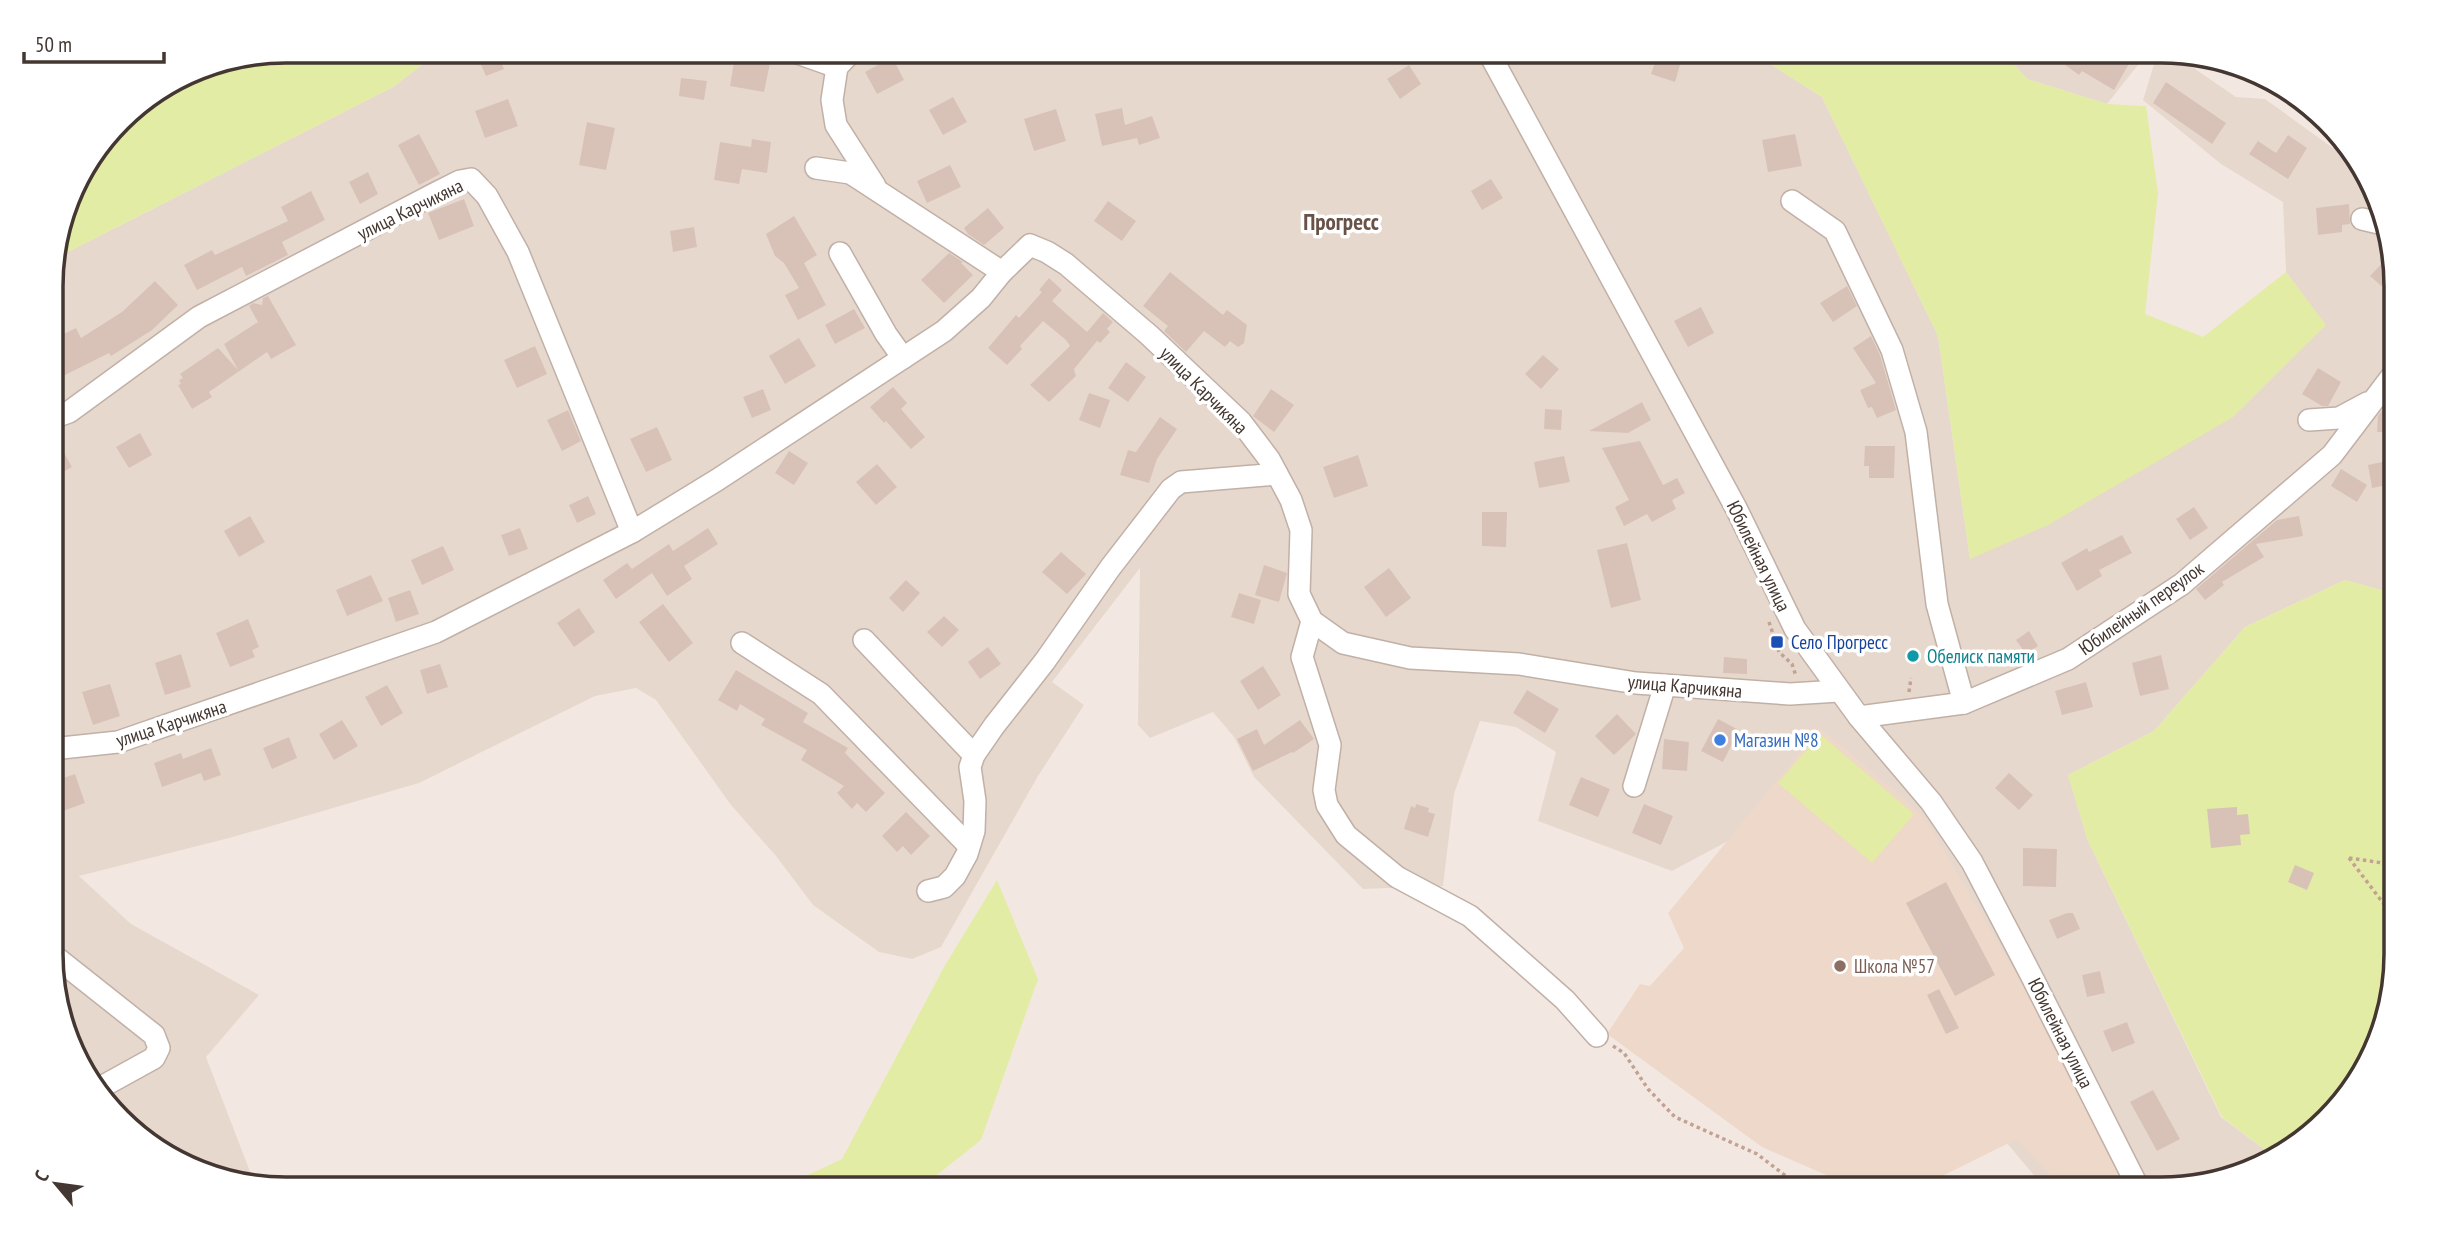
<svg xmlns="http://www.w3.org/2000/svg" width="2447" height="1240" font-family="'PT Sans Narrow',sans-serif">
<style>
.residential{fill:#e7d8ce}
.education{fill:#eed8c9}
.green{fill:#e2eca4}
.building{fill:#d8c2b8}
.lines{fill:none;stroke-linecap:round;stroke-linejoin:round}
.minor-casing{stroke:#c1b0a6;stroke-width:24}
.path{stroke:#c2a292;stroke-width:3.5;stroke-dasharray:3.5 3.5;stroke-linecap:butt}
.minor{stroke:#fff;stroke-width:21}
.transit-dot{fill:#1a4fb4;stroke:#fff;stroke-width:2.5}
.culture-dot{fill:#0f9aa8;stroke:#fff;stroke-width:2.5}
.shop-dot{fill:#3f7fe0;stroke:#fff;stroke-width:2.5}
.education-dot{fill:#8d6e63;stroke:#fff;stroke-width:2.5}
.labels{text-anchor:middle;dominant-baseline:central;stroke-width:7;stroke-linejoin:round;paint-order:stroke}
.street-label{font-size:19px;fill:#443731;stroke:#fff}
.transit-label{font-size:19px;fill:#164399;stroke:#fff;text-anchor:start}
.culture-label{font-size:19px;fill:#0d838f;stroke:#fff;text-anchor:start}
.shop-label{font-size:19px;fill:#366cbe;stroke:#fff;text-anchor:start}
.education-label{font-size:19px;fill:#785e54;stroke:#fff;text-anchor:start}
.quarter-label{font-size:23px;font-weight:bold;fill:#685147;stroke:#fff}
.rim{fill:none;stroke:#443731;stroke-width:3.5}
</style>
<rect width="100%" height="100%" fill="#f3e8e1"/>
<!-- residential -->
<g class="residential">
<polygon points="440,51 1750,51 1822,97 1938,336 1970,559 2325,325 2286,272 2283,202 2221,164 2143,100 2156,58 2179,58 2236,97 2265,99 2333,148 2349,149 2356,155 2394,256 2395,594 2345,580 2245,627 2154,731 2068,775 2088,841 2221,1117 2273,1156 2176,1189 2042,1189 2043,1186 1903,1020 1741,834 1672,871 1538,821 1556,752 1516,727 1480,721 1454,794 1443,886 1363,889 1254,777 1234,737 1213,712 1150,738 1138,725 1140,568 1052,682 1084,705 1038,776 941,947 912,959 879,952 813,905 776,856 731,805 656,700 636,688 595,696 419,783 233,837 79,876 131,924 259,995 206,1057 254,1182 182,1165 99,1097 53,985 51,270 54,259 393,87"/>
<polygon points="2002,51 2153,51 2145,56 2107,104 2027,79"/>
</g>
<!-- education -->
<polygon class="education" points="1820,728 1917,810 1932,831 2033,1002 2124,1179 2121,1177 2112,1189 2090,1189 2073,1180 2058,1183 2017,1139 1916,1189 1858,1189 1762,1147 1607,1034 1640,984 1650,986 1684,948 1668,913"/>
<!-- green -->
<g class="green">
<polygon points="286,51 440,51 393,87 54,259 75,181 131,109 196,68"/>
<polygon points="1750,51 2002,51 2027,79 2107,104 2146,106 2158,193 2145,314 2203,337 2286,272 2326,325 2233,417 2048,525 1970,559 1938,336 1822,97"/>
<polygon points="2345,580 2395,594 2396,955 2372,1058 2292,1149 2273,1156 2222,1117 2088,841 2068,775 2154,731 2245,627"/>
<polygon points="1820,734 1914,814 1872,863 1778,783"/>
<polygon points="997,880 1038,979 981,1140 919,1189 778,1189 842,1159 944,967"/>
</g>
<!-- building -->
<g class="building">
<polygon points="475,51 496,51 504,69 486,76"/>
<polygon points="1659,51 1684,51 1675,82 1651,74"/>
<polygon points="2046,51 2111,51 2130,62 2114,90 2082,71 2079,75"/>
<polygon points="735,57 770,63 764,92 730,86"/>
<polygon points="892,57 904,80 877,94 865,72"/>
<polygon points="1409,65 1421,84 1400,99 1387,79"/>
<polygon points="681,78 707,81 704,100 679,96"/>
<polygon points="2166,82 2226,123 2212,144 2153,103"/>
<polygon points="953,97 967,122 943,135 929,110"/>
<polygon points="508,99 518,126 485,138 475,111"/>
<polygon points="1122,108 1125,125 1152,116 1160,138 1139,145 1137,138 1102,146 1095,114"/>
<polygon points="1056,109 1066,141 1034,151 1024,119"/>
<polygon points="587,122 615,128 606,170 579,165"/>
<polygon points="419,134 440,174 419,185 398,145"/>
<polygon points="1795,134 1802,166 1768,172 1762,140"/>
<polygon points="2288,135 2307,148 2288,179 2249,154 2258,141 2276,153"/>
<polygon points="752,139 771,142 767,173 742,169 739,184 714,180 720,142 751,147"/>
<polygon points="950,165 961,187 927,203 917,181"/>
<polygon points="368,172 378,194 360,204 349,182"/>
<polygon points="1491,179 1503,198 1482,210 1471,191"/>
<polygon points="311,191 325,220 282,242 288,255 246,276 242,267 197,290 184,265 212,250 215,255 288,221 281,207"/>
<polygon points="464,199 474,226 439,240 428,213"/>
<polygon points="1108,201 1136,221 1122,241 1094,221"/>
<polygon points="2349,204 2350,224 2342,225 2342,232 2318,235 2316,208"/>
<polygon points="988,208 1004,228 984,245 968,234 964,228"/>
<polygon points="794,216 817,255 804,263 826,305 798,320 785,295 799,288 784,263 775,256 766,234"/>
<polygon points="694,227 697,247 673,252 670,231"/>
<polygon points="949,253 963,262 961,263 973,275 944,303 921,280"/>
<polygon points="2383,262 2394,271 2394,297 2370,276"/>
<polygon points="1170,272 1223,315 1227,310 1247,325 1244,343 1238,347 1230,341 1225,347 1204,331 1186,352 1164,331 1168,326 1143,306"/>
<polygon points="1049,278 1062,290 1052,301 1087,332 1103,313 1113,322 1107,329 1110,332 1100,343 1097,341 1074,369 1076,376 1049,402 1030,385 1070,346 1066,340 1043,321 1020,346 1022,349 1007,365 988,348 1016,315 1019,318 1042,292 1039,290"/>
<polygon points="155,281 178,305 152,330 111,356 109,353 57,379 52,367 51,340 76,328 81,338 122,312"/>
<polygon points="1847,286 1857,306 1833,322 1820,303"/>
<polygon points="268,296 296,345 271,359 267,352 209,392 212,397 192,409 178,385 181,384 179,380 183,378 180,374 218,348 238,370 224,344 258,322 249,306 253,303 262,305 263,298"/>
<polygon points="1701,307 1714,333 1688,347 1674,321"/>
<polygon points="854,309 865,328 835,344 825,325"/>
<polygon points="1871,336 1880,355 1896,410 1877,418 1872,407 1868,408 1860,390 1876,383 1853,348"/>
<polygon points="799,338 816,366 785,384 769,356"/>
<polygon points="535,346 547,374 517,388 504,360"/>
<polygon points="1543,355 1559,369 1541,389 1525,374"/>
<polygon points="1126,362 1146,377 1128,402 1108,388"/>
<polygon points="2318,368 2341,382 2328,406 2322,406 2302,394"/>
<polygon points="893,387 907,403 901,409 925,437 911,449 886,421 884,423 870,407"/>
<polygon points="763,389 771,410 752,418 743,397"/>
<polygon points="1271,389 1294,405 1274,432 1253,416"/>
<polygon points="1089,393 1110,400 1100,428 1079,420"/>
<polygon points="1642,402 1651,420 1628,433 1589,431"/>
<polygon points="1545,409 1562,410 1561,430 1544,429"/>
<polygon points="2383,409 2395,409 2395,432 2377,432 2378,416"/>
<polygon points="568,410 581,441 562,451 547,420"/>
<polygon points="1160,417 1177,429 1157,459 1149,483 1120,475 1128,450 1136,452"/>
<polygon points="657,427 672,460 646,472 630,439"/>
<polygon points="52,431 72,467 52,478"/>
<polygon points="140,433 152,455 129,468 116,447"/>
<polygon points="1640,441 1663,485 1677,478 1685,493 1672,500 1676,509 1652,522 1647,514 1624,526 1615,507 1629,500 1602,448"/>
<polygon points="1865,446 1895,446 1894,478 1869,478 1869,466 1864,466"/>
<polygon points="789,451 808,463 794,485 775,473"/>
<polygon points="1358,455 1368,486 1334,498 1323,467"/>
<polygon points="1564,456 1570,482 1539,488 1534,462"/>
<polygon points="2387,461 2392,484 2372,488 2368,465"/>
<polygon points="877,464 897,487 876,505 856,482"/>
<polygon points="2341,469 2367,485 2357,502 2331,486"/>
<polygon points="588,496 596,514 577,523 569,505"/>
<polygon points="2194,507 2208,528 2190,540 2176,519"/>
<polygon points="1482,512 1507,512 1506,547 1482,546"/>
<polygon points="250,516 265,542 239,557 224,531"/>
<polygon points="2299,516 2303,536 2256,544 2264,557 2222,582 2224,585 2205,600 2196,589 2277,520"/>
<polygon points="520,528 528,549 509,556 501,535"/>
<polygon points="708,528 718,544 684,566 692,579 667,596 652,573 616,599 603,580 627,563 632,569 669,544 673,551"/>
<polygon points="2122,535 2132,553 2099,570 2102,576 2077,591 2061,563 2087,548 2089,552"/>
<polygon points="1627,543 1641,600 1611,608 1597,550"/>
<polygon points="443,546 454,570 422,585 411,560"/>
<polygon points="1061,552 1086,574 1067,594 1042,572"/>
<polygon points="1264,565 1287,573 1279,602 1255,595"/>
<polygon points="1389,568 1411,598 1386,617 1364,587"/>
<polygon points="371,575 383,601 347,616 336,590"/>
<polygon points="906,580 920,593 903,612 889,598"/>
<polygon points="410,590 419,614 396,622 388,598"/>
<polygon points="1239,593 1261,600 1254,624 1231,617"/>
<polygon points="663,604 693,643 669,662 639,622"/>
<polygon points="579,608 595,632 574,647 557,623"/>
<polygon points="944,616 959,630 942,647 927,632"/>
<polygon points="248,619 259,647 252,650 255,657 230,667 216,633"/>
<polygon points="2029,631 2038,646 2026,654 2016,640"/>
<polygon points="988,647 1001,664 980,679 968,662"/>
<polygon points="181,654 191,687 165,695 155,663"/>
<polygon points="2161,655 2169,689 2140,696 2132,663"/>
<polygon points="1724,657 1747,659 1747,674 1723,673"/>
<polygon points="440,664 448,687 427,694 420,670"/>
<polygon points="1263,666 1281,695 1258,710 1240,681"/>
<polygon points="736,670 808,713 803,722 848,748 845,753 885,793 866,812 857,803 852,809 837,793 844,786 801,760 807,750 761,725 765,719 740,704 737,711 718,700"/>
<polygon points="2086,682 2093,707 2062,715 2055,691"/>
<polygon points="110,684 120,716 93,725 82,692"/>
<polygon points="387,685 403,713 381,726 365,697"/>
<polygon points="1527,690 1559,709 1545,733 1513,713"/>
<polygon points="1617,714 1636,734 1614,755 1595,736"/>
<polygon points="1718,719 1739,730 1723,762 1701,751"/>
<polygon points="342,720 358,746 334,760 319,734"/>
<polygon points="1300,720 1314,739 1293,753 1292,752 1253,771 1237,739 1257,729 1264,745"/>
<polygon points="289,737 297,758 272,769 263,748"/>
<polygon points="1664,739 1689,742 1687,771 1662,769"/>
<polygon points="211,748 221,775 204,781 201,773 162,787 154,763 181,753 183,759"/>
<polygon points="2009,773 2033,795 2019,810 1995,788"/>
<polygon points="75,774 85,803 52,815 52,782"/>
<polygon points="1581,777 1610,789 1598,817 1569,805"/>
<polygon points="1416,804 1429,808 1428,812 1435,814 1428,837 1404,829 1411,806 1415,808"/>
<polygon points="1644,804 1673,816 1661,845 1632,833"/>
<polygon points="2237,807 2237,815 2248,814 2250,834 2240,835 2241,845 2211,848 2207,809"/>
<polygon points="906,812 930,836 911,855 903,846 897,852 882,836"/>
<polygon points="2023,848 2057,849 2056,887 2023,886"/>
<polygon points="2295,865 2314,873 2307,890 2288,882"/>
<polygon points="1946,882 1995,975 1955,996 1906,903"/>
<polygon points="2067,913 2073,913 2080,929 2057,939 2049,920"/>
<polygon points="2100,971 2105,993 2087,997 2082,975"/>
<polygon points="1939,989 1959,1028 1946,1034 1927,995"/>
<polygon points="2127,1022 2135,1043 2112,1052 2103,1031"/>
<polygon points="2153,1090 2180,1139 2157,1151 2130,1102"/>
</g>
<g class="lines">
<!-- minor casing -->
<g class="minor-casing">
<g id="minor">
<polyline points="792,51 837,67"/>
<polyline points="852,51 837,67 832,100 836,125 875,186"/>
<polyline points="1488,51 1736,508 1795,629 1859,717 1931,802 1972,862 2031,975 2139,1189"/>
<polyline points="816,168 850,173 861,180 1002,272"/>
<polyline points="1792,201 1835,231 1892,350 1916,432 1937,604 1964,703"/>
<polyline points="2362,219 2383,224"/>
<polyline points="840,253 886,334 903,358"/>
<polyline points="52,418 69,412 199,317 436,193 460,181 471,179 487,196 518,252 632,532"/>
<polyline points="2309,420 2339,418 2367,403"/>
<polyline points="1312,621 1302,657 1330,745 1324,790 1327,805 1346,835 1397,877 1470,916 1565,1000 1597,1036"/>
<polyline points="864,640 974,755"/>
<polyline points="742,643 821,694 969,846"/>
<polyline points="1859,717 1964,703 2068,659 2182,584 2332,455 2395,372"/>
<polyline points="52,749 118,742 436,632 632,532 717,480 944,331 981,298 1002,272 1030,245 1047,252 1066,264 1149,335 1241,422 1269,459 1291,500 1301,530 1299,594 1312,621 1343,643 1410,658 1519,664 1636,683 1790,694 1839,691"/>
<polyline points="1634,786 1665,685"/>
<polyline points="928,891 944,887 955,876 967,854 974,831 975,801 970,767 974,755 994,726 1045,661 1110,568 1171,489 1181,482 1277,474"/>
<polyline points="53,955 154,1035 159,1048 154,1058 96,1090"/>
</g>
</g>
<!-- path -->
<g class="path">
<polyline points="1769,622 1779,652 1792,664 1796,676"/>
<polyline points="1909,692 1911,678"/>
<polyline points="2349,858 2396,920"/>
<polyline points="2349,858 2396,865"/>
<polyline points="1613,1046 1624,1053 1648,1089 1675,1117 1757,1154 1803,1189"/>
</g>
<!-- minor -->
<use href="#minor" class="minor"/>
</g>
<!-- markers -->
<rect class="transit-dot" x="1770" y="635" width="14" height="14" rx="3.5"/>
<circle class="culture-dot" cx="1913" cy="656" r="7"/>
<circle class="shop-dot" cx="1720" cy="740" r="7"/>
<circle class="education-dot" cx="1840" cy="966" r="7"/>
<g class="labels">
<!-- street labels -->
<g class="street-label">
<text transform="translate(410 209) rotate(-26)">улица Карчикяна</text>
<text transform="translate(1204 390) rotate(45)">улица Карчикяна</text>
<text transform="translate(1759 556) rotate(64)">Юбилейная улица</text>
<text transform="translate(2141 608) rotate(-35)">Юбилейный переулок</text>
<text transform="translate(1685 686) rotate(5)">улица Карчикяна</text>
<text transform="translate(171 723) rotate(-18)">улица Карчикяна</text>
<text transform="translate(2061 1033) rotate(63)">Юбилейная улица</text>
</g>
<!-- transit labels -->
<g class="transit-label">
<text x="1791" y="642">Село Прогресс</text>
</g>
<!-- culture labels -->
<g class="culture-label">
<text x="1927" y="656">Обелиск памяти</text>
</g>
<!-- shop labels -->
<g class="shop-label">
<text x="1734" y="740">Магазин №8</text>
</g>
<!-- education labels -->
<g class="education-label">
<text x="1854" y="966">Школа №57</text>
</g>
<!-- quarter labels -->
<g class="quarter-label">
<text x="1341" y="221">Прогресс</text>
</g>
</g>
<!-- crop -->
<path d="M0 0H2447V1240H0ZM286 63H2161A223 223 0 0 1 2384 286V954A223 223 0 0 1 2161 1177H286A223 223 0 0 1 63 954V286A223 223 0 0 1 286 63Z" fill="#fff" fill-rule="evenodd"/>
<path class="rim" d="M286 63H2161A223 223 0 0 1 2384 286V954A223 223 0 0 1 2161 1177H286A223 223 0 0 1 63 954V286A223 223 0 0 1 286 63Z"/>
<!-- north arrow -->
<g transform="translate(56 1184) rotate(299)" stroke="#ffffff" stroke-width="5" paint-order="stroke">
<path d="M0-5L12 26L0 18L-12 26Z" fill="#443731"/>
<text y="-10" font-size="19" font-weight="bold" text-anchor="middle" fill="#443731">С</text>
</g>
<!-- scale -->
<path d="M24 52v10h140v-10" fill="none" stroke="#443731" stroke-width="3.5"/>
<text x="35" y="52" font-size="21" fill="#443731" stroke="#ffffff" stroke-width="5" paint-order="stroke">50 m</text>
</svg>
